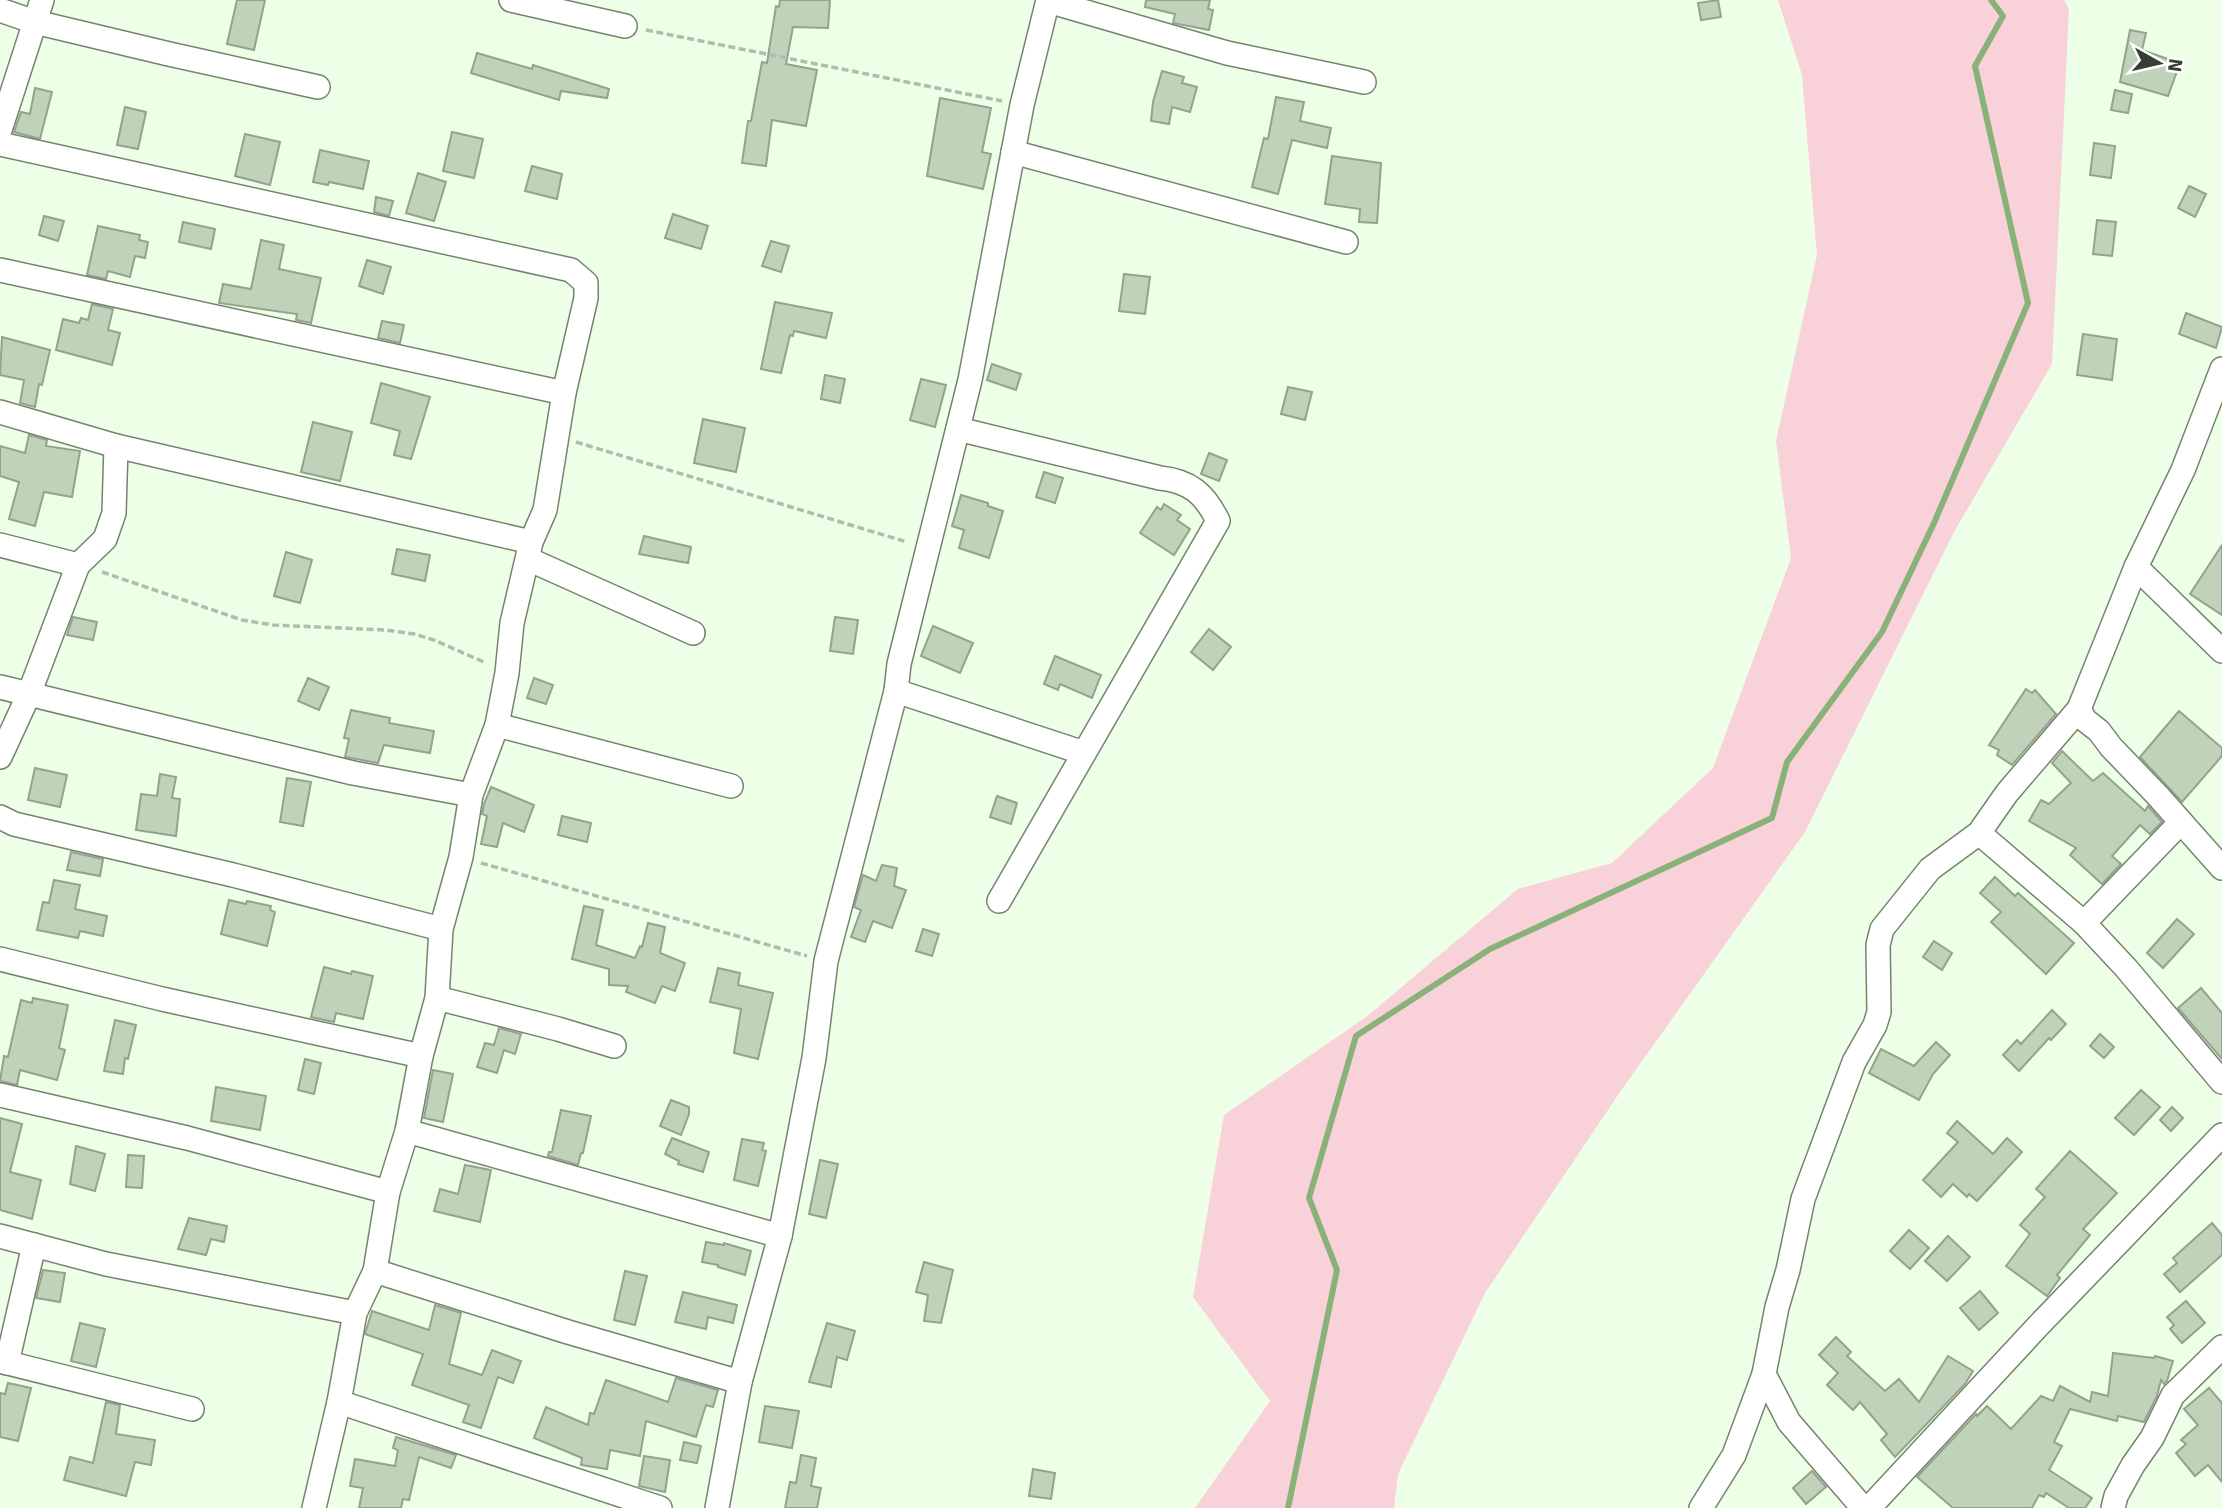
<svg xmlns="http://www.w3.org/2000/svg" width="2222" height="1508" font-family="Signika,sans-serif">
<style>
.green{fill:#f9d2d9}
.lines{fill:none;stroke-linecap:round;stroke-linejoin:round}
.stream{stroke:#89b278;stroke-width:6}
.building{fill:#c1d2ba;stroke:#93a38c;stroke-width:2}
.street-casing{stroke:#75846f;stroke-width:26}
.path{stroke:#afbdaa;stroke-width:3.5;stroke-dasharray:7 3.5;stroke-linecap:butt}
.street{stroke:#fff;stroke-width:23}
</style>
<rect width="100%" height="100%" fill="#edffe6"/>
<!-- green -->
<polygon class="green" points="1778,0 2064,0 2069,9 2052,364 1954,532 1805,832 1620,1092 1485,1293 1398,1474 1394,1508 1195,1508 1270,1401 1193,1297 1224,1115 1366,1017 1518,889 1612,863 1713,768 1791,558 1776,441 1817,255 1802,75"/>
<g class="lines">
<!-- stream -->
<polyline class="stream" points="1288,1508 1337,1270 1309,1198 1356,1036 1490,949 1772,818 1787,762 1882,632 1934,523 2028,303 1975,66 2003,16 1991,0"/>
</g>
<!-- building -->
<g class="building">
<polygon points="237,0 265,0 254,50 227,44"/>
<polygon points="780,0 830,0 828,28 793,27 786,64 817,70 806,126 772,120 766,166 742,163 748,121 751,121 762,62 767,63 776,6 779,7"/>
<polygon points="1146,0 1210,0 1208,9 1213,10 1209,30 1173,23 1175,14 1145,7"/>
<polygon points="1718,0 1721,17 1701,20 1698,3"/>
<polygon points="2130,30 2146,33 2142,50 2180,63 2168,96 2120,82"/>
<polygon points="477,53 532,69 533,65 609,89 607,98 561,91 559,100 471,73"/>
<polygon points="1162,71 1184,77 1182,83 1197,87 1190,112 1172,107 1169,124 1151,121 1153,102"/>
<polygon points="35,88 52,92 40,139 14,132 21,112 30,114"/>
<polygon points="2115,90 2132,94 2128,113 2111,110"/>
<polygon points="1276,97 1304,102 1300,121 1331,128 1327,148 1292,140 1278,194 1252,187 1264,138 1268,139"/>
<polygon points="940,98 991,108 982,152 991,154 983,189 927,176"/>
<polygon points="125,107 146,112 138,149 117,145"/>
<polygon points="452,132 483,139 474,178 443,171"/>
<polygon points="245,134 280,142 270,185 235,176"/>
<polygon points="2094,143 2115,146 2111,178 2090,175"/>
<polygon points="320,150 369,161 363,189 329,182 328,185 313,182"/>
<polygon points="1332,156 1381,163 1377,223 1359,222 1360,209 1325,204"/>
<polygon points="532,166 562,174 557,199 525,191"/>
<polygon points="418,173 446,182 434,221 406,213"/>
<polygon points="2189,186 2206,194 2195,217 2178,208"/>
<polygon points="376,197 393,201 389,216 374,212"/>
<polygon points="673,214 708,226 701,249 665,238"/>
<polygon points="44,216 64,221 58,241 39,235"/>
<polygon points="2097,220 2116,222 2112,256 2093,254"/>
<polygon points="183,222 215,229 211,249 179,242"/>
<polygon points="98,226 140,235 139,240 148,242 145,258 135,256 130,277 108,271 106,279 87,275"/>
<polygon points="261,240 284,245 279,269 321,278 311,323 296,320 297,314 219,303 223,284 251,289"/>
<polygon points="771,241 789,246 781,272 762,266"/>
<polygon points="367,260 391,267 383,294 359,286"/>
<polygon points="1124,274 1150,277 1145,314 1119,311"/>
<polygon points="775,302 832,313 826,338 794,331 793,336 790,335 781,373 761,369"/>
<polygon points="92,304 113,309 108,330 120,333 112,365 56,350 63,319 79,323 81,318 88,320"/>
<polygon points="2186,313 2222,327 2216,348 2179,334"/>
<polygon points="382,321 404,325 400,343 378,338"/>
<polygon points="2083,334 2117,339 2112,380 2077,375"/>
<polygon points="2,337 50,350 42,385 39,384 35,407 20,403 24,380 0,375"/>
<polygon points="992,364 1021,374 1016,390 987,380"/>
<polygon points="825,375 845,379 840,403 821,399"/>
<polygon points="921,379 946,385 935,427 910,420"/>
<polygon points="381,383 430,397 411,459 394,455 400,431 371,423"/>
<polygon points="1288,387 1312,392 1305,420 1281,414"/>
<polygon points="703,419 745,428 736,472 694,463"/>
<polygon points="313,422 352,432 340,481 301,472"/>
<polygon points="29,435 47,440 46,446 80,451 72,497 44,492 35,526 9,519 19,482 0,476 0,446 25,453"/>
<polygon points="1209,453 1227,460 1219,481 1201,474"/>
<polygon points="1044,472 1063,478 1055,503 1036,497"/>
<polygon points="961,495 988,503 988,506 1003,511 989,558 959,548 964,530 952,526"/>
<polygon points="1164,504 1181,515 1177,520 1190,529 1174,555 1140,533 1157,507 1161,510"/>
<polygon points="644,536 691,547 688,563 639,554"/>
<polygon points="2222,545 2222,615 2190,594"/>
<polygon points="397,549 430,555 425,581 392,574"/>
<polygon points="286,552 312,560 300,603 274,596"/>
<polygon points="73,617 97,622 93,640 67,635"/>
<polygon points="835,617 858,620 853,654 830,651"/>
<polygon points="933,626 973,643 960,673 921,656"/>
<polygon points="1209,629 1231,647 1213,670 1191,652"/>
<polygon points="1055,656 1101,675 1092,698 1060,684 1058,690 1044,684"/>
<polygon points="308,678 329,687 319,710 298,701"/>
<polygon points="534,678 553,685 546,704 527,698"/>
<polygon points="2026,689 2032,693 2035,690 2056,714 2012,765 1997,755 1999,750 1989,745"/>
<polygon points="351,710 390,718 389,723 434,731 430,753 384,745 378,763 345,757 349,739 344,738"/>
<polygon points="2179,711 2222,748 2222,756 2182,802 2140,757"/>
<polygon points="2062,751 2093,781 2103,773 2145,811 2148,806 2162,822 2150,834 2140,825 2112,856 2121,864 2102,884 2070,855 2076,848 2029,821 2041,800 2049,804 2071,783 2052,763"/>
<polygon points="35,768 67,775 60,807 28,800"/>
<polygon points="160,774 176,777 172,798 180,799 176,836 136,830 141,794 157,796"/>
<polygon points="287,778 311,782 303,826 280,822"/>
<polygon points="491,787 534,805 524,832 503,823 497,847 481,844 487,816 482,814 484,804"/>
<polygon points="997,796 1017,803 1011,824 990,817"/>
<polygon points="562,816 591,823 587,842 558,835"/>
<polygon points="71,852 103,859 100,876 67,870"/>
<polygon points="882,865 897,868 894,886 906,890 892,928 873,921 865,942 851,937 861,910 854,907 863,875 876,881"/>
<polygon points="1995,877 2015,896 2018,893 2074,943 2046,974 1991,922 2001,912 1980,893"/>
<polygon points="54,880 80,885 75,909 107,916 103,936 80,931 78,938 37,930 43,902 49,903"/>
<polygon points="229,900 246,904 247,901 271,906 270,910 275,912 267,946 221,934"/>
<polygon points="584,906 603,910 596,945 635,958 640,946 642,947 648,923 665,927 660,953 685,963 675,991 662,986 655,1003 626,992 628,986 609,985 609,969 572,959"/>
<polygon points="2177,919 2194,934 2163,968 2147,953"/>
<polygon points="923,929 939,934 932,956 916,951"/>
<polygon points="1934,941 1952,953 1942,970 1923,957"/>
<polygon points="324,967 351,974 352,971 373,976 363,1019 336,1013 334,1022 311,1017"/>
<polygon points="718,968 740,973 738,985 773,993 758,1059 734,1053 741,1009 710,1002"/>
<polygon points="2201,988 2222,1013 2222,1059 2178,1008"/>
<polygon points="33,998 68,1005 59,1048 65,1050 57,1080 20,1070 17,1085 0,1081 4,1056 8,1057 21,1000 32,1003"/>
<polygon points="2052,1010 2066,1024 2051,1040 2049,1038 2019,1071 2003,1055 2017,1040 2021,1044"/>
<polygon points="115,1020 136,1025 128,1059 125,1058 123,1074 104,1071"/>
<polygon points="499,1028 521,1034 515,1054 504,1050 497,1073 477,1067 485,1043 494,1045"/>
<polygon points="2100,1034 2114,1047 2104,1058 2090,1046"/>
<polygon points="1936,1042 1950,1055 1933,1074 1919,1100 1869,1073 1881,1049 1914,1066"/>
<polygon points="305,1059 321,1063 314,1094 298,1090"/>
<polygon points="433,1070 453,1074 443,1122 424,1118"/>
<polygon points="216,1087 266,1096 260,1130 211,1121"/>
<polygon points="2141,1090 2160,1107 2134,1135 2115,1118"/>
<polygon points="671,1100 689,1107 689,1114 681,1135 660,1126"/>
<polygon points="2172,1107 2183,1118 2171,1131 2160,1120"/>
<polygon points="561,1110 591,1116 583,1153 581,1153 578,1165 548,1156 549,1152 552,1152"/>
<polygon points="0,1118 22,1124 10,1172 41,1180 32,1219 0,1210"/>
<polygon points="1957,1121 1993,1154 2007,1138 2022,1152 1977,1201 1969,1194 1967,1197 1953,1184 1941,1197 1923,1180 1958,1142 1947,1133"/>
<polygon points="672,1138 709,1152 703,1172 678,1164 679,1161 665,1154"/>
<polygon points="742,1139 764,1143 762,1150 766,1151 758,1186 734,1180"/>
<polygon points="76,1146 105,1154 95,1191 70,1184"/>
<polygon points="2070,1151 2117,1193 2083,1229 2090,1235 2057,1275 2060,1278 2047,1296 2006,1266 2030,1234 2020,1225 2045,1197 2036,1189"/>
<polygon points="128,1155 144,1156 142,1188 126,1187"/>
<polygon points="820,1160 838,1164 826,1218 809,1214"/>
<polygon points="465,1165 491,1170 480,1222 434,1211 440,1189 458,1194"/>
<polygon points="189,1218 227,1226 224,1242 211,1239 206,1255 178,1249"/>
<polygon points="2212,1223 2222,1235 2222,1255 2180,1292 2164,1274 2177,1263 2173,1258"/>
<polygon points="1909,1230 1929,1248 1910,1269 1890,1251"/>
<polygon points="1948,1236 1970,1257 1947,1281 1925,1261"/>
<polygon points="706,1242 724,1245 724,1243 751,1251 745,1275 718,1267 718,1265 702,1262"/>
<polygon points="924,1262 953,1270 941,1323 924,1321 928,1295 916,1292"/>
<polygon points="43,1270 65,1273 60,1302 36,1298"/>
<polygon points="625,1271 647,1276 635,1325 614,1320"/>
<polygon points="1980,1291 1998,1313 1979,1330 1960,1308"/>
<polygon points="683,1292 737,1305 733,1323 708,1317 706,1329 675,1322"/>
<polygon points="2186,1301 2205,1323 2182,1343 2170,1329 2174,1325 2167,1317"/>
<polygon points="435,1305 461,1313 449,1364 482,1375 492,1350 521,1361 513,1383 498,1377 481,1428 463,1422 469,1405 412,1385 423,1354 365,1334 372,1311 429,1330"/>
<polygon points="80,1323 105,1329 96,1367 71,1361"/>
<polygon points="827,1323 855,1331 847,1360 837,1357 831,1387 809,1382"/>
<polygon points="1836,1337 1851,1352 1847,1356 1885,1391 1899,1379 1919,1402 1948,1356 1973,1371 1965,1384 1895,1457 1881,1440 1887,1434 1860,1402 1853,1410 1827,1385 1838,1373 1819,1355"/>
<polygon points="2113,1353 2154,1358 2155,1356 2173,1361 2167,1381 2164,1384 2161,1380 2157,1396 2144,1422 2118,1416 2117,1421 2070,1409 2054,1442 2062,1446 2049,1470 2092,1498 2085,1508 2069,1508 2046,1493 2044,1497 2039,1495 2032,1508 1953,1508 1917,1477 1976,1414 1977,1416 1987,1406 2011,1429 2041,1396 2053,1401 2060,1386 2090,1402 2092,1392 2108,1396"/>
<polygon points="676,1378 718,1390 713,1407 706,1405 696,1437 646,1421 640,1456 610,1450 607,1469 581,1465 582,1458 534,1438 546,1407 588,1425 590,1413 594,1414 606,1380 668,1402"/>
<polygon points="8,1383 31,1388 18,1441 0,1437 0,1393 5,1394"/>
<polygon points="2209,1388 2222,1403 2222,1482 2208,1465 2195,1476 2176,1453 2186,1444 2181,1440 2198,1425 2184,1409"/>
<polygon points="106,1402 120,1405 116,1434 155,1440 151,1465 135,1462 126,1496 64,1480 70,1457 93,1463"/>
<polygon points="765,1406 799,1411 792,1448 759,1442"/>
<polygon points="396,1437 456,1455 451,1468 419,1457 409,1500 403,1499 401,1508 359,1508 363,1488 350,1486 355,1459 395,1466 398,1450 393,1448"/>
<polygon points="684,1442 701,1446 697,1463 680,1460"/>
<polygon points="801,1455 816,1458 811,1486 821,1488 817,1508 785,1508 790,1482 796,1483"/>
<polygon points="644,1456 670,1460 665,1492 639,1486"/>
<polygon points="1033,1469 1055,1473 1051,1499 1029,1496"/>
<polygon points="1812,1471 1826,1487 1806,1504 1793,1488"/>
</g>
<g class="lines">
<!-- street casing -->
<g class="street-casing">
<g id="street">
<polyline points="511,0 625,26"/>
<polyline points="1048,1 1227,53 1364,82"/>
<polyline points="0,10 35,22 169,54 318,87"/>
<polyline points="0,130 42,0"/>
<polyline points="0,144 571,270 586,283 586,298 564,393 545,510 531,542 512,623 507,673 497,725 471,795 461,857 441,929 437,998 421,1056 407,1131 388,1192 375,1271 355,1313 339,1402 314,1508"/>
<polyline points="1013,152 1346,242"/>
<polyline points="0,270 564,393"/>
<polyline points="0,412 116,446 531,542"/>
<path d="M958 429 1160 478C1190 481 1205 494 1218 521L999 901"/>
<polyline points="0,545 78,565"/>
<polyline points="528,559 693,633"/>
<polyline points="2136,567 2222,651"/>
<polyline points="0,687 353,773 471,795"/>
<polyline points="896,691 1084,753"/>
<polyline points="2079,709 2085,720 2099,731 2111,747 2158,796 2222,868"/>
<polyline points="497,725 731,786"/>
<polyline points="0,757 29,694 78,565 105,539 114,513 116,446"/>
<polyline points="0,817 14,824 233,875 441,929"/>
<polyline points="1979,833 2084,923 2126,968 2222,1082"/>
<polyline points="2084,923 2181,822"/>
<polyline points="0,959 162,999 421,1056"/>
<polyline points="437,998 558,1029 614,1046"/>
<polyline points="0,1095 187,1138 388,1192"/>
<polyline points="407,1131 780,1236"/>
<polyline points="0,1236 106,1264 355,1313"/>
<polyline points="375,1271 568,1332 740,1382"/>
<polyline points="0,1361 192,1409"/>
<polyline points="7,1363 34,1245"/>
<polyline points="1764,1374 1789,1422 1863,1508"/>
<polyline points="339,1402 660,1508"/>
<polyline points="717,1508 740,1382 780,1236 814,1058 826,961 896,691 899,664 970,380 1022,105 1048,0"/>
<polyline points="1701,1508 1734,1455 1764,1374 1777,1307 1788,1270 1803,1199 1854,1062 1875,1025 1879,1012 1878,945 1882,929 1930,869 1979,833 2007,793 2079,709 2136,567 2183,470 2222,369"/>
<polyline points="1869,1508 2038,1326 2222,1135"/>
<polyline points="2113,1508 2116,1496 2133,1465 2152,1438 2173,1395 2222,1347"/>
</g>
</g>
<!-- path -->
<g class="path">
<polyline points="646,30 1002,101"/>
<polyline points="576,442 907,542"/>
<polyline points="102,572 242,620 273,625 386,630 414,634 434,640 486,663"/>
<polyline points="481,863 807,956"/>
</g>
<!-- street -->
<use href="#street" class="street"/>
</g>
<!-- north arrow -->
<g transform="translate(2159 63) rotate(98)" stroke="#ffffff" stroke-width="5" paint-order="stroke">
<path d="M0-5L12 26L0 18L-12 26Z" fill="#373e35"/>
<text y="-10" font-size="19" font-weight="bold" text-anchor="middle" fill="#373e35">N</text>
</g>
</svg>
